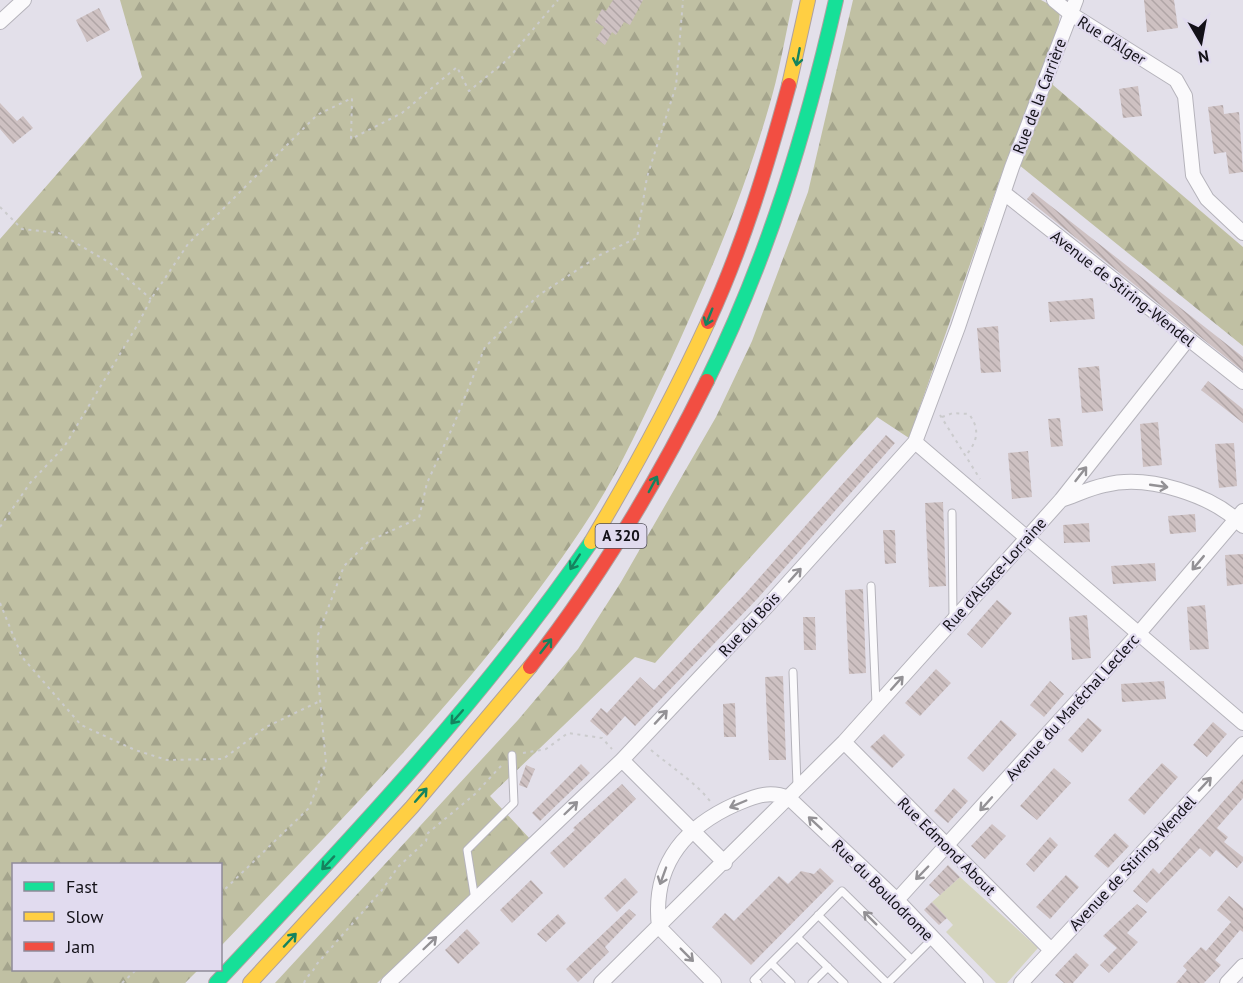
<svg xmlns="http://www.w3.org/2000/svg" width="1243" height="983" font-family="'PT Sans',sans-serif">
<defs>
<pattern id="forest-firs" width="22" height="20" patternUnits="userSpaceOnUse" patternTransform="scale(1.5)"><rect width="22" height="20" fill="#c0c0a3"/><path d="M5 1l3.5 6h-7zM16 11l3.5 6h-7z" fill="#a4a48c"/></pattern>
<pattern id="building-back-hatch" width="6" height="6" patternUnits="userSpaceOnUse" patternTransform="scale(1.5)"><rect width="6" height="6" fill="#cec1c2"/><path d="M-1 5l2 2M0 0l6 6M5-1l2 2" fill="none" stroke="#b0a5a6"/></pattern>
</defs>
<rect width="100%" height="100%" fill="#e3e0ea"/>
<!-- forest -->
<path fill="url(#forest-firs)" d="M120 0H793C785 37 779 75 768 110 742 199 706 284 667 368 644 416 621 468 592 513 491 670 349 811 221 946L220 864H14V970H198L185 983H0V239L142 77Z
M853 0H1041L1060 10 1053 85 1243 247V346L1008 156 909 438 877 417 655 663 635 657 490 796 531 840 377 983H275L518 720 578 649 621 582 716 417 752 341 808 192Z"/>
<!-- green -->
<path fill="#d5d5be" d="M960 877 1038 948 1007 983H996L946 932 953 925 932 902Z"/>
<!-- building -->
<path fill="url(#building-back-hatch)" d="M613 0H643L630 25 624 22 616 35 612 32 605 45 596 39 604 27 595 22 602 9 606 11Z
M1144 0H1174L1178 28 1147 32Z
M99 8 110 30 87 42 76 20Z
M1138 86 1142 116 1123 118 1119 89Z
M0 103 17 121 23 116 33 128 13 144 0 129Z
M1223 105 1224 114 1239 112 1243 172 1229 174 1226 152 1214 154 1208 107Z
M1033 192 1243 357V371L1027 199Z
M1093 298 1095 319 1050 322 1048 302Z
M998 326 1001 372 981 373 977 328Z
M1099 366 1103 411 1082 413 1078 368Z
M1208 381 1243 409V423L1201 390Z
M1060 418 1063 446 1051 447 1048 419Z
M1158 422 1162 465 1143 467 1140 424Z
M886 435 895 443 758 598 635 726 625 716 607 736 590 721 601 708 607 713 640 677 654 690 745 594Z
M1234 443 1237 486 1219 488 1215 444Z
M1028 451 1032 497 1012 499 1008 453Z
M943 502 946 586 929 587 925 503Z
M1195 514 1196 532 1170 534 1168 516Z
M1089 523 1090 542 1064 543 1063 525Z
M883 530H895L896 563 885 564Z
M1243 554V584L1227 586 1225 555Z
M1155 563 1156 581 1113 584 1111 566Z
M863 589 866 673 849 674 845 590Z
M997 600 1012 613 982 648 967 634Z
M1205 605 1209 649 1190 650 1187 607Z
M1087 615 1091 658 1072 660 1069 617Z
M803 617H815L816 650H804Z
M936 669 951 683 920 716 905 703Z
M783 676 786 760H769L765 677Z
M1050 681 1064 694 1044 717 1030 705Z
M1164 681 1166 699 1122 702 1121 684Z
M735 703 736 737H724L723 704Z
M1088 718 1102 730 1082 753 1068 740Z
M1001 720 1017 734 983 772 967 758Z
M1213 722 1227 734 1207 757 1193 745Z
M884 734 905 755 892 768 870 747Z
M1162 763 1178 777 1144 815 1128 800Z
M581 764 590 773 540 821 532 813Z
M526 765 535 769 527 788 519 785Z
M1054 768 1071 783 1037 820 1020 806Z
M1243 779V798L1217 828 1228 837 1224 842 1243 857V861L1237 868 1216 850 1210 857 1200 848 1147 903 1133 891 1153 868 1159 874Z
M622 784 636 799 564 868 550 853 575 830 573 828Z
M954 788 968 801 948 823 934 811Z
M992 824 1006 836 985 859 971 846Z
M1115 833 1129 846 1108 868 1094 856Z
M1050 837 1058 845 1034 872 1026 864Z
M948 865 960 877 940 895 929 885Z
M820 868 834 881 751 965 712 927 725 913 734 921 779 876 788 884 801 871 814 874Z
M1066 875 1079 887 1050 919 1036 907Z
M625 878 638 892 617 912 604 898Z
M531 880 543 893 512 923 500 910Z
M1229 896 1243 908V932L1240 930 1215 960 1221 965 1204 983H1176L1187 970 1183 966 1201 947 1206 951 1231 922 1217 910Z
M932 902 947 918 939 925 924 910Z
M1137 904 1147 912 1127 933 1138 942 1109 973 1100 965 1117 948 1103 936Z
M629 909 636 915 605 947 609 952 578 982 566 969Z
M558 914 566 923 546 942 537 934Z
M467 929 480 943 458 964 445 950Z
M1076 953 1089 965 1073 983H1064L1055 975Z"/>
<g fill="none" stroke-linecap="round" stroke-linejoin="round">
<defs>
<path id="lane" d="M952 513 953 618
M871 586 876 704
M793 672 797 786
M475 900 467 850 514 803 512 755
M818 915 887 983
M758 983 754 980 771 963
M791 983 771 963 797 937
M812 983 828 967
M844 983 797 937 842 891 911 959
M888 983 933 938"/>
<path id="street" d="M1054 0 1071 14 1176 80 1185 96 1193 175 1207 199 1243 233
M0 22 24 0
M1004 193 1243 382
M915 442 1243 723
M1061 500C1076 495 1090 488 1105 485 1148 474 1213 495 1243 526
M844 742 1051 950
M622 760 725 863
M897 900 1139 633 1243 511
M659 927C652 867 682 828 736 804 756 796 769 790 789 798L897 900 976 983
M659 927 714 983
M388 983 622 760 770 603 915 442 958 327 1012 167 1076 0
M601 983 844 742 1061 500 1188 339
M1021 983 1243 744
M1227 983 1243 966"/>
<path id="fast" d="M707 381C767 260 806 132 836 0
M216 983C348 842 481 702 591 542"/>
<path id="slow" d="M789 85 808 0
M591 542C634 470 673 398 708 322
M250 983 412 807 530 667"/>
<path id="jam" d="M708 322C743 246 767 166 789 85
M530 667C599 579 657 482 707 381"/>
</defs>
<!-- lane casing -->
<use href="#lane" stroke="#b5b3bb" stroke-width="9"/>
<!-- street casing -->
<use href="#street" stroke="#b5b3bb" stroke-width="16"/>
<!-- fast casing -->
<use href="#fast" stroke="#aea1a1" stroke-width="16"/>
<!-- slow casing -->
<use href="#slow" stroke="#aea1a1" stroke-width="16"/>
<!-- jam casing -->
<use href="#jam" stroke="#aea1a1" stroke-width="16"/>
<!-- path -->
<path stroke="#cbcbcd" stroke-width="2" stroke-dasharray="3 4.5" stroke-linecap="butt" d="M0 207 22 229 59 233 110 263 151 299
M940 415 980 479
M942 417 953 413 969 414C980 429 978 441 966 455
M0 527 30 483 64 447 138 324 151 299 188 244 317 115 352 98 351 139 402 113 457 67 469 91 507 60 558 0
M0 603 22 657 81 725 135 750 167 760 223 759 266 727 320 701
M651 750C671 767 694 781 710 801
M523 753 546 749 568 733 602 738 612 749
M220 894 309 808 326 763 317 667 318 635 344 566 369 541 419 518 427 483 454 424 485 347 539 295 600 255 637 238 647 177 676 86 683 0
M122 983 136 970
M304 983C307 975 313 973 316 965L382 890 398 867 426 841 428 833 475 794 501 766"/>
<!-- lane -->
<use href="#lane" stroke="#fbfafc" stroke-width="7"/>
<!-- street -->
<use href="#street" stroke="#fbfafc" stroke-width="14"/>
<!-- fast -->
<use href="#fast" stroke="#16e098" stroke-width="14"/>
<!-- slow -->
<use href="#slow" stroke="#ffcf43" stroke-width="14"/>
<!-- jam -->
<use href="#jam" stroke="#f24e42" stroke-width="14"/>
</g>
<!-- one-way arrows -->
<defs><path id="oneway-shaft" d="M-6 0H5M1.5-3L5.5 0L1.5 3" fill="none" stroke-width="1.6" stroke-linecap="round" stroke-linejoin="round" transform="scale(1.5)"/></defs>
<g stroke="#15835e">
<use href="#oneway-shaft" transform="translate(798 57) rotate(101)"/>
<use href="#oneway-shaft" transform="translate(709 317) rotate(112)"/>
<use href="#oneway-shaft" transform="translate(653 484) rotate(-62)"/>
<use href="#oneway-shaft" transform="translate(575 562) rotate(123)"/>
<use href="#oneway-shaft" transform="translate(546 646) rotate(-52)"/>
<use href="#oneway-shaft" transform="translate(457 717) rotate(131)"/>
<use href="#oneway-shaft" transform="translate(421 795) rotate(-49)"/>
<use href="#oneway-shaft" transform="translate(328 863) rotate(133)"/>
<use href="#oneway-shaft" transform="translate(290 940) rotate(-47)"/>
</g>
<g stroke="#939195">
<use href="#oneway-shaft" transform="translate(1081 474) rotate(-52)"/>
<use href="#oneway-shaft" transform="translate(1159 486) rotate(8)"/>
<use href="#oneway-shaft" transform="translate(1198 563) rotate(130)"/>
<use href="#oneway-shaft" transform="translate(795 575) rotate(-48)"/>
<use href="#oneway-shaft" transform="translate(897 683) rotate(-48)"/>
<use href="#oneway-shaft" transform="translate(661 717) rotate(-47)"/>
<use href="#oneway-shaft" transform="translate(1205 784) rotate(-47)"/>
<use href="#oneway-shaft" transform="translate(738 804) rotate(157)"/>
<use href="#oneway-shaft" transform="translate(986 804) rotate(132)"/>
<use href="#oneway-shaft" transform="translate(571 808) rotate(-44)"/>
<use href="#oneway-shaft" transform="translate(815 823) rotate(-137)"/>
<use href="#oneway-shaft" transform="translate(922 873) rotate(134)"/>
<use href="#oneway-shaft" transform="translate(663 876) rotate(110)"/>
<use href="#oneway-shaft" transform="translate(870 918) rotate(-135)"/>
<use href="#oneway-shaft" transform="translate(430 943) rotate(-44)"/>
<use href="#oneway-shaft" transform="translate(687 955) rotate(45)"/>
</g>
<g text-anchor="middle" stroke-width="4.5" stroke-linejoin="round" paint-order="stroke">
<!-- shield labels -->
<rect fill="#e1dbef" stroke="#514e58" stroke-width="1.5" x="595.5" y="524" width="51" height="24" rx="4.5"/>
<g font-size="15" font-weight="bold" fill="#131118">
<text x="621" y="541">A 320</text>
</g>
<!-- street labels -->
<g font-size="16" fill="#131118" stroke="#e1dbef">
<text transform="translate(1112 40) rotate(32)" y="6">Rue d'Alger</text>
<text transform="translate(1039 96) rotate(-69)" y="6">Rue de la Carrière</text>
<text transform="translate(1123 288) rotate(38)" y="6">Avenue de Stiring-Wendel</text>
<text transform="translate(994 574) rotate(-48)" y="6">Rue d'Alsace-Lorraine</text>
<text transform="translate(749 624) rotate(-47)" y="6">Rue du Bois</text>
<text transform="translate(1072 707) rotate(-48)" y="6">Avenue du Maréchal Leclerc</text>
<text transform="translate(947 846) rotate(45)" y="6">Rue Edmond About</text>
<text transform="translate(1132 863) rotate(-47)" y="6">Avenue de Stiring-Wendel</text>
<text transform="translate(883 890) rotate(45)" y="6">Rue du Boulodrome</text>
</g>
</g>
<!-- legend -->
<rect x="12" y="863" width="210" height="108" fill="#e1dbef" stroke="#8f8a99" stroke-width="1.5"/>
<rect x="24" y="882" width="30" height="9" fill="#16e098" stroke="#8f8a99" stroke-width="1.5"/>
<text x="66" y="893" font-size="18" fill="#131118">Fast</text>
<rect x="24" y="912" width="30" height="9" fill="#ffcf43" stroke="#8f8a99" stroke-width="1.5"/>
<text x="66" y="923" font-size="18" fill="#131118">Slow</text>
<rect x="24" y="942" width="30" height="9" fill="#f24e42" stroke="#8f8a99" stroke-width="1.5"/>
<text x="66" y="953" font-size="18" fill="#131118">Jam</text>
<!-- north arrow -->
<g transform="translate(1201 42) rotate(170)" stroke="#e1dbef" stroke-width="4.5" paint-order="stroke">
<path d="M0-4.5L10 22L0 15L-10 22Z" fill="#131118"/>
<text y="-9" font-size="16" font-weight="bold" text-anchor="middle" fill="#131118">N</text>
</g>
</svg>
